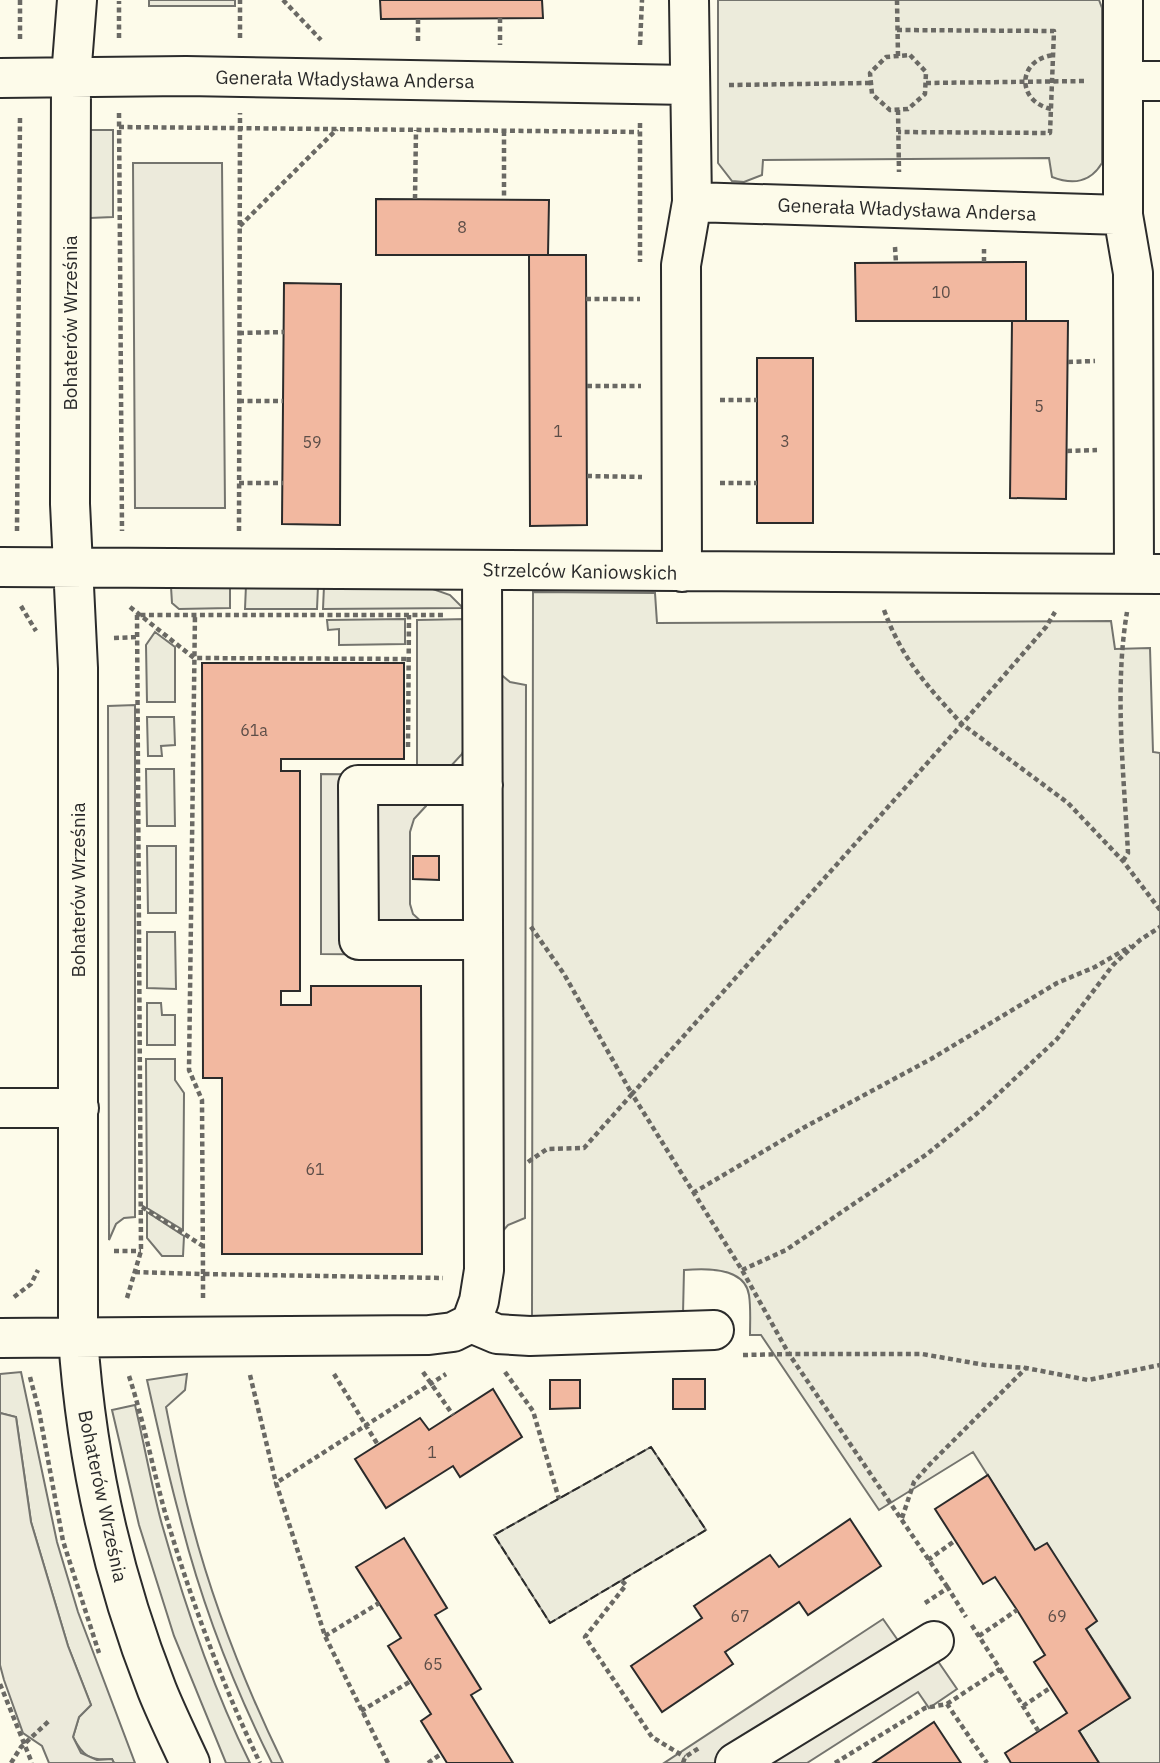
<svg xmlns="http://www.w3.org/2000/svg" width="1160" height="1763" font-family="'IBM Plex Sans',sans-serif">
<rect width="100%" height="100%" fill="#fdfbea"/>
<!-- green -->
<path fill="#ecebdb" stroke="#74746e" stroke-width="2" d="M718 0H1099L1102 8V163C1090 183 1073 185 1052 177L1049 158 763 160 762 175 744 182 732 181 718 163Z
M90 130H113V217L90 218Z
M230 585V608L179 609 172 603 171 587Z
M246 585 318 586 317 609H245Z
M324 586 430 588 450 595 463 608 323 609Z
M533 592 655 593 657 623 1111 621 1115 649 1150 648 1153 752 1160 753V1763H1099L1079 1731 1130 1697 1086 1629 1096 1621 1047 1544 1035 1550 973 1452 879 1510 761 1335H750C750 1322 751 1308 749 1295 745 1267 706 1268 684 1270L683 1314 532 1320Z
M405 619V644L339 645V629L328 630 327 620Z
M467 619 466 743 462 754 449 768 417 769V620Z
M155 632 175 647V702H147L146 645Z
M147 717H174L175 745 161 746 162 756H148Z
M146 769H174L175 826H147Z
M147 846H176V913H148Z
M147 932H175L176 989 147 988Z
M147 1003H161L162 1015H175V1045H147Z
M146 1059H175V1080L184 1093 183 1230 147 1208Z
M147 1212 184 1236 183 1256H162L147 1238Z
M21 1372 57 1542 78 1612 135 1763H114L112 1759C89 1761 83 1756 73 1737L79 1717 91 1705 68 1646 31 1522 16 1417 0 1413V1374Z
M187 1374 185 1390 166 1407C173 1442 180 1478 189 1512 211 1599 244 1683 283 1763H272C233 1685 200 1599 179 1514 167 1470 157 1424 147 1380Z
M135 1405C144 1443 151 1483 161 1521 184 1603 212 1687 250 1763H226L174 1636 139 1525 112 1410Z
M651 1447 706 1530 550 1623 494 1535Z"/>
<!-- parking -->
<path fill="#eceadb" stroke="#74746e" stroke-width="2" d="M149 0H235V6H149Z
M133 163H222L225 508H135Z
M498 672 510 682 526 685 525 1218 508 1225 502 1232Z
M135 705V1217L124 1218 116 1224 109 1240 108 706Z
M321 774 426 775V806L414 819 410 832V904L413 914 424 924 433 955 321 954Z
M0 1413 16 1417 31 1522 68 1646 91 1705 79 1717 73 1737 81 1753 97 1760 112 1759 114 1763H49L42 1746 23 1733 4 1680 0 1665Z
M883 1619 904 1649 922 1638 957 1689 929 1708 918 1692 807 1763H664Z"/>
<!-- building -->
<path fill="#f2b8a0" stroke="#2b2b2b" stroke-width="2" d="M380 0H542L543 18 381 19Z
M376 199 549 200 548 255H376Z
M529 255H586L587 525 530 526Z
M1026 262V321H856L855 263Z
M284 283 341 284 340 525 282 524Z
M1012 321H1068L1066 499 1010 498Z
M757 358H813V523H757Z
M202 663H404V759H281V771H300V991H281V1005H311V986H421L422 1254H222V1078H203Z
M413 856H439V880L413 879Z
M673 1379H705V1409H673Z
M550 1380H580V1408L550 1409Z
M493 1389 522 1437 460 1477 453 1466 386 1508 355 1459 420 1418 429 1430Z
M988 1475 1035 1550 1047 1543 1097 1621 1086 1629 1130 1698 1079 1731 1099 1763H1011L1005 1753 1067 1713 1034 1662 1045 1655 1017 1610 995 1577 983 1584 935 1509Z
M850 1519 881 1566 808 1615 799 1602 725 1652 733 1664 662 1712 631 1666 702 1618 694 1606 770 1555 779 1567Z
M404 1538 447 1608 435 1615 481 1689 471 1695 513 1763H447L421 1721 431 1714 388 1646 401 1638 356 1567Z
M934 1722 961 1763H873Z"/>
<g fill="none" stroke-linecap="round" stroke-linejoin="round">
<defs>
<path id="minor" d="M77 0 71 77 70 504 78 668V1337C86 1457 113 1578 157 1690 167 1715 179 1739 190 1763
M1123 0V215L1133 273 1134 572
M0 78 186 76 689 85
M1123 81H1160
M692 202 1123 215
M0 567 1160 574
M682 572 681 265 692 202 689 0
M483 785H358L359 940H483
M0 1108H79
M471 1323 497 1334 530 1336 714 1330
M0 1338 429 1335 453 1332 471 1323 479 1301 484 1270 482 570
M735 1763 934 1641"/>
</defs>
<!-- minor casing -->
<use href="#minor" stroke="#2b2b2b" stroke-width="42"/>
<!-- path -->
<path stroke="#6a6964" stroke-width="4.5" stroke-dasharray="5 3.5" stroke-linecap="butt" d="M20 0V41
M283 0 321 40
M897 0 898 56
M500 18V45
M418 19V42
M897 30 1054 31 1050 133 898 132
M119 38V1
M240 38V0
M640 45 642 0
M910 55 926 72 925 94 908 109 890 110 872 94 870 73 886 57Z
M926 83 1086 81
M729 85 870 83
M1051 109C1016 101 1017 60 1053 55
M898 110 899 172
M119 113 122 531
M640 123V262
M119 127 639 132
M504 131V199
M415 199 416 130
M240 226 337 129
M895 247 896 263
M984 262V249
M586 299H640
M239 333 284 332
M1068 362 1095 361
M587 386H641
M720 400H757
M239 401H283
M1067 451 1097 450
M587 476 642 477
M239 483H283
M720 483H757
M17 531 20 116
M239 531 240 113
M21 606 36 631
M130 607 194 658 409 659
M884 610C902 659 927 686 962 724L1046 627 1055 612
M114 638 139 637
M408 747 409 615
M1123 861 1128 853C1124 776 1114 688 1127 612
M1160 910 1123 861 1068 803 962 724 632 1094 742 1270 789 1354H922L985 1365 1026 1368 1088 1380 1160 1365
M528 1162 547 1149 584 1148 632 1094 564 974 529 924
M693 1193 803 1128 931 1059 1057 983 1095 967 1131 946
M142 1207 203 1246
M114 1251H141
M742 1270 786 1250 927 1154 980 1111 1057 1039 1113 965 1140 940 1160 927
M135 1272 203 1274 202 1100 189 1070 195 614
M14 1297 31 1284 38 1270
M127 1298 141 1251 137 615H444
M203 1298V1274L443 1278
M743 1355 789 1354 948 1588
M423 1372 453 1415
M505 1372 533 1411 559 1499
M334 1374 378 1445
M250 1375 276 1483
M129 1376C144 1422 153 1470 166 1516 191 1600 222 1684 260 1763
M30 1377 39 1411 63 1541 99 1653
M902 1518 914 1482 928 1466 1026 1368
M928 1560 956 1540
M622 1581 626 1585 585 1637 652 1737 685 1757
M925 1603 948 1588 966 1617
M325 1636 379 1603
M979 1636 1017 1610
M1000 1669 1039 1732
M0 1684 32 1763
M947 1704 1000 1669 971 1624
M1023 1706 1050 1688
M361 1711 411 1681
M11 1763 21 1747 50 1720
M388 1763 325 1636 276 1483 446 1374
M428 1763 441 1754
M683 1763 685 1757 699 1748
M835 1763 925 1708 947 1704 987 1763"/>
<!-- minor -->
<use href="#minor" stroke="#fdfbea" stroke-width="38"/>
<!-- fence -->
<path stroke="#2b2b2b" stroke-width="2" stroke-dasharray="9 3.5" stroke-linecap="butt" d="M651 1447 706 1530 550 1623 494 1535Z"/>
</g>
<g text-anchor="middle" stroke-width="5" stroke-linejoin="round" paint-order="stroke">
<!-- number labels -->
<g font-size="16" fill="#5d4e48">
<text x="462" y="233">8</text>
<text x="941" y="298">10</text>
<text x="1039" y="412">5</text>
<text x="558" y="437">1</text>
<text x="785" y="447">3</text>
<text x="312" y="448">59</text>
<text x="254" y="736">61a</text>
<text x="315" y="1175">61</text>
<text x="432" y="1458">1</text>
<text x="740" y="1622">67</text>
<text x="1057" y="1622">69</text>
<text x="433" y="1670">65</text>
</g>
<!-- street labels -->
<g font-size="19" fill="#2b2b2b" stroke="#fdfbea">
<text transform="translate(345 79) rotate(1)" y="7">Generała Władysława Andersa</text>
<text transform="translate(907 209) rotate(2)" y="7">Generała Władysława Andersa</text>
<text transform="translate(70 323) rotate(-90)" y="7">Bohaterów Września</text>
<text transform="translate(580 571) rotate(1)" y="7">Strzelców Kaniowskich</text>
<text transform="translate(78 890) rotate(-90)" y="7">Bohaterów Września</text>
<text transform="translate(103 1496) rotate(78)" y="7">Bohaterów Września</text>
</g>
</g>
</svg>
